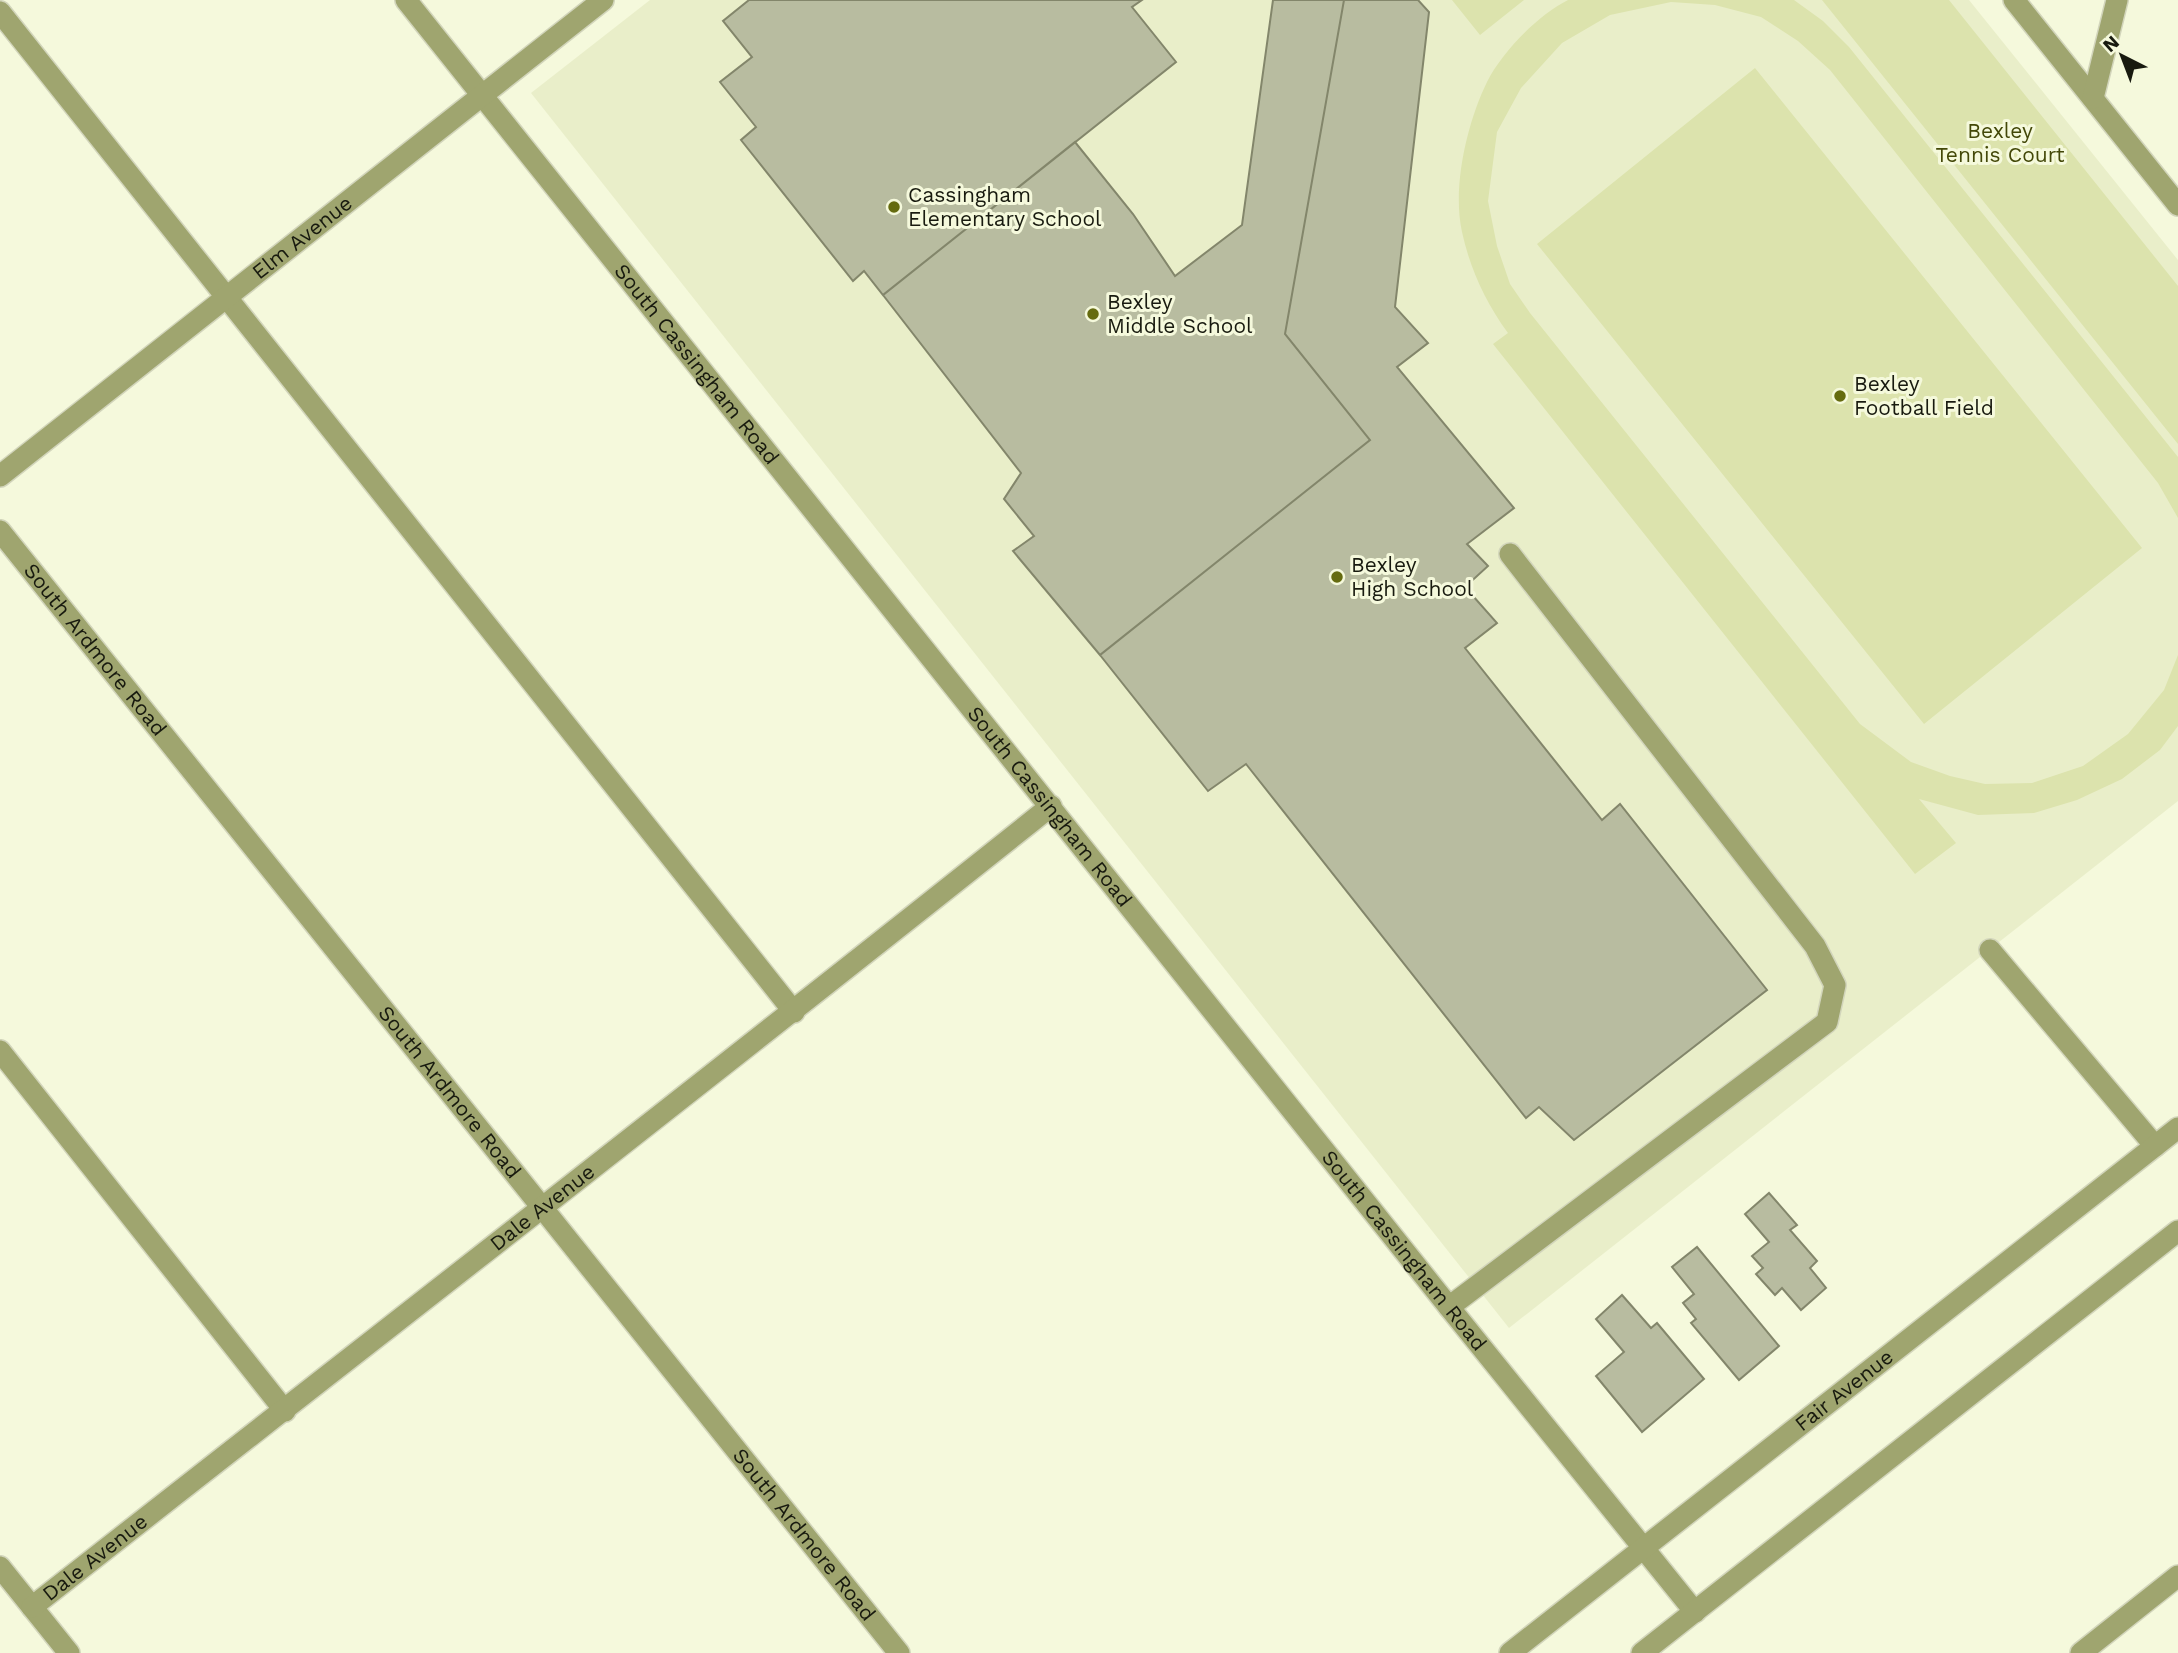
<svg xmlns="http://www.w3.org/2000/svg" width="2178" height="1653" font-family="'Work Sans',sans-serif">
<rect width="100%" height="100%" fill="#f5f9dc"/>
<!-- built -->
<path fill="#e9eec9" d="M650 0H1969L2178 260V801L1509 1328 531 93Z"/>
<!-- green -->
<path fill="#dce3ad" d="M1452 0H1524L1480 35Z
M1568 0H1794L1823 21 1849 47 2178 457V518L2158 483 1830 70 1798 41 1761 17 1715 5 1671 2 1610 15 1562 43 1521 88 1497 132 1488 201 1497 246 1510 284 1530 313 1860 724 1911 762 1950 776 1985 784 2032 783 2083 766 2128 734 2164 690 2178 655V726L2160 750 2122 779 2077 800 2034 813 1978 815 1919 799 1956 843 1915 874 1493 344 1508 333C1486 303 1470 269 1462 232 1452 187 1467 123 1487 82 1502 52 1538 15 1568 0Z
M1822 0H1949L2178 286V444Z
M1755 68 2142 548 1924 724 1537 244Z"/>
<!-- building -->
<path fill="#b8bca0" stroke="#83866b" stroke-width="2" d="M749 0H1142L1132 7 1176 62 883 295 864 271 853 281 741 140 756 127 720 82 752 57 723 21Z
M1273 0H1344L1285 334 1370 440 1100 655 1013 551 1034 536 1004 499 1021 473 883 295 1075 142 1133 214 1175 276 1242 225Z
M1344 0H1418L1429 12 1395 307 1428 343 1397 367 1514 508 1467 544 1488 566 1465 587 1497 623 1465 648 1602 820 1620 804 1767 990 1574 1140 1539 1107 1526 1118 1246 764 1208 791 1100 655 1370 440 1285 334Z
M1769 1193 1797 1225 1790 1230 1817 1261 1810 1268 1826 1288 1801 1310 1782 1288 1775 1295 1756 1274 1763 1268 1752 1256 1769 1242 1745 1214Z
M1697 1247 1779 1346 1739 1380 1691 1323 1696 1319 1683 1303 1694 1294 1672 1267Z
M1622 1295 1651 1328 1657 1323 1704 1379 1642 1432 1596 1376 1624 1352 1596 1319Z"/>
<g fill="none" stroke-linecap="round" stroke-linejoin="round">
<defs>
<g id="minor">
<path id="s1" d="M406 0 1449 1307 1695 1612"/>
<path d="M2014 0 2178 205"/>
<path d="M0 12 794 1012"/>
<path d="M2093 98 2117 0"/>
<path id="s2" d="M0 476 603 0"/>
<path id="s3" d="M0 531 899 1653"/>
<path d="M1990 950 2155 1146"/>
<path d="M0 1051 285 1411"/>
<path d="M1449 1307 1827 1022 1835 985 1815 946 1510 554"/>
<path d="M0 1567 69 1653"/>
<path id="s4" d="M32 1607C372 1340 713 1076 1051 806"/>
<path id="s5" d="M1510 1653 2178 1128"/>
<path d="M1642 1653 2178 1231"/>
<path d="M2081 1653 2178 1576"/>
</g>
</defs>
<!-- minor casing -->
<use href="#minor" stroke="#d2d5bb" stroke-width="24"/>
<!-- minor -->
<use href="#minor" stroke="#9fa56f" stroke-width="21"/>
</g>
<!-- markers -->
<g fill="#656b0f" stroke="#f5f9dc" stroke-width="2.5">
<circle cx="894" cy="207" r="7"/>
<circle cx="1093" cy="314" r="7"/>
<circle cx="1840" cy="396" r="7"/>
<circle cx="1337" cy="577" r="7"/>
</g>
<g text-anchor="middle" stroke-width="6" stroke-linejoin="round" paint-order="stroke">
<!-- park labels -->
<g font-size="21" fill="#434808" stroke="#f5f9dc">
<text x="2000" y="138">Bexley<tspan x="2000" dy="24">Tennis Court</tspan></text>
</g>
<!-- poi labels -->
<g font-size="21" fill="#181a0f" stroke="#f5f9dc" text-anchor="start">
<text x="908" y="202">Cassingham<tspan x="908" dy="24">Elementary School</tspan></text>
<text x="1107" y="309">Bexley<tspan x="1107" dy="24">Middle School</tspan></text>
<text x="1854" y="391">Bexley<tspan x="1854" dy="24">Football Field</tspan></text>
<text x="1351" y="572">Bexley<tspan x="1351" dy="24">High School</tspan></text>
</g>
<!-- street labels -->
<g font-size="21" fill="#181a0f" stroke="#f5f9dc">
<text dy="7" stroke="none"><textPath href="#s2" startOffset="385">Elm Avenue</textPath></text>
<text dy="7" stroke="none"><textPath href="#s1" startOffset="466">South Cassingham Road</textPath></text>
<text dy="7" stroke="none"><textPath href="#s3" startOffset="152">South Ardmore Road</textPath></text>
<text dy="7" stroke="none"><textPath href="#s1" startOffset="1032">South Cassingham Road</textPath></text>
<text dy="7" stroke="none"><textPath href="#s3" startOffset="719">South Ardmore Road</textPath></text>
<text dy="7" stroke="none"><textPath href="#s4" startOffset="648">Dale Avenue</textPath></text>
<text dy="7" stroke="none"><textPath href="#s1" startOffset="1600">South Cassingham Road</textPath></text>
<text dy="7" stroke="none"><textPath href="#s5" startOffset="425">Fair Avenue</textPath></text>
<text dy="7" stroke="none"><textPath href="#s3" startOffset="1286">South Ardmore Road</textPath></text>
<text dy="7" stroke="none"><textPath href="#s4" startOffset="80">Dale Avenue</textPath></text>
</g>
</g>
<!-- north arrow -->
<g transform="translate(2122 56) rotate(318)" stroke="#f5f9dc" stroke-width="5" paint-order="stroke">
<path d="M0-5L12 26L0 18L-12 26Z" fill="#181a0f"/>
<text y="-10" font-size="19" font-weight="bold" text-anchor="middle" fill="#181a0f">N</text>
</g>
</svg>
